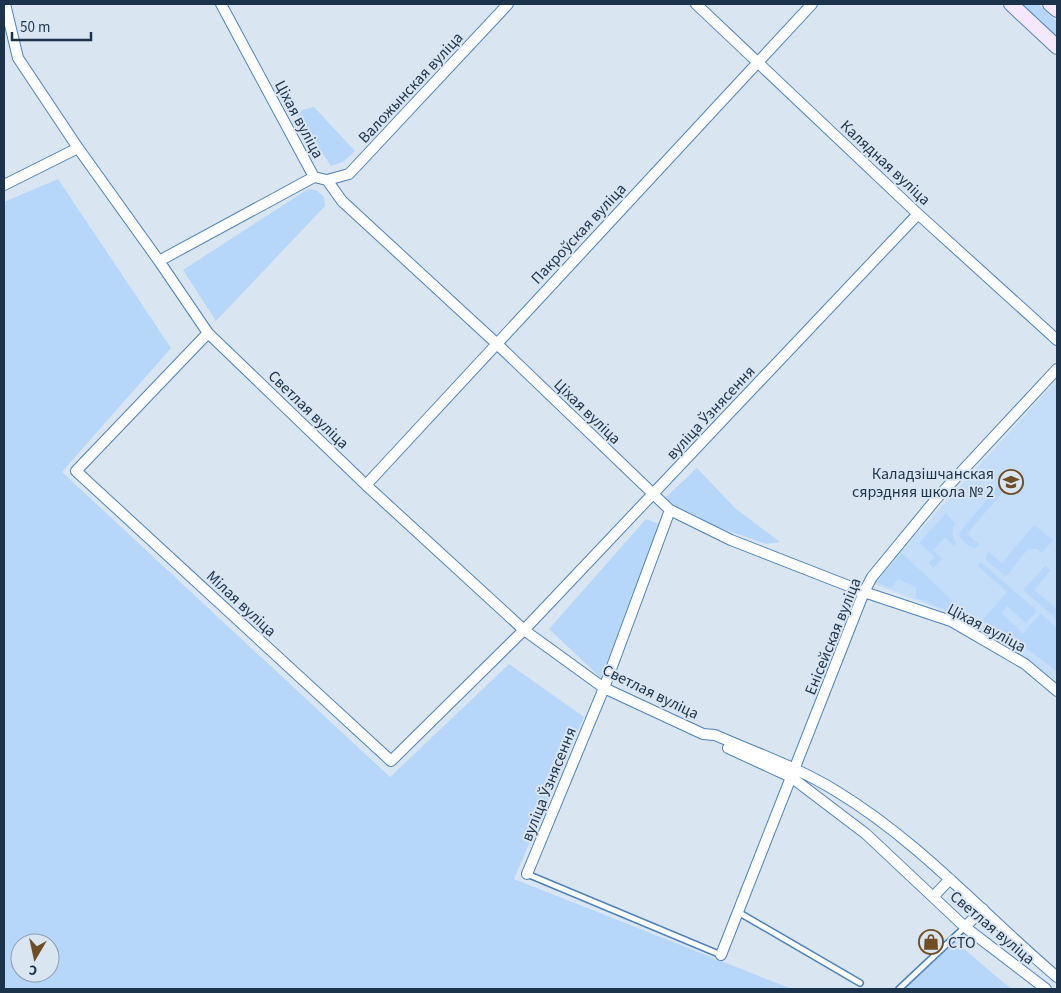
<svg xmlns="http://www.w3.org/2000/svg" width="1061" height="993" font-family="'Source Sans 3',sans-serif">
<rect width="100%" height="100%" fill="#dae5f2"/>
<!-- built -->
<path fill="#c4ddf8" d="M1057 380V684L1019 653 950 613 872 583Z"/>
<!-- green -->
<path fill="#b6d7fa" fill-rule="evenodd" d="M1021 4H1038L1057 22V37Z
M314 107 355 151 343 162 331 166 323 154H311L297 117 302 110Z
M58 179 171 348 62 472 390 777 509 664 584 717 514 879 792 989H4V202ZM20 943H50V973H20Z
M308 189 316 190 324 197 325 206 216 321 183 270Z
M697 468 735 508 780 542 766 544 726 530 698 520 678 509 665 498Z
M1002 485 1006 488 967 534 980 545 975 548C968 547 960 540 959 533L998 486Z
M946 513 955 523C952 531 951 536 956 543L955 546 945 538 933 550 943 559 933 568 929 563 935 557 919 543Z
M646 519 659 524 601 678 549 629Z
M1034 525 1053 540 1042 553 1037 549H1028L1006 576 987 561 986 557 988 552 1002 563Z
M902 553 975 622 916 598V587L898 579 891 588 876 582Z
M981 562 1037 611 1026 623 1007 606 1001 613 1023 633 1041 614 1057 628V671L1031 652 982 621 1007 592 978 566Z
M1045 566 1051 570 1034 590 1057 609V619L1023 590Z
M956 942 1004 983 1012 989H904Z"/>
<g fill="none" stroke-linecap="round" stroke-linejoin="round">
<defs>
<path id="lane" d="M527 874 721 955
M738 912 860 983
M899 989 965 927"/>
<path id="street" d="M5 4 18 58 78 148 159 261 208 333 366 485 524 630 604 688 703 734 715 735C756 753 799 768 836 791 919 841 984 915 1057 977
M221 4 314 177 327 180 342 201 496 343 670 510 731 540 864 592 951 621 1025 664 1057 691
M696 4 918 214 1057 340
M327 180 349 174 508 4
M4 185 78 148
M159 261 314 177
M208 333 76 471 391 761 524 630 918 214
M366 485 812 4
M728 748 791 777 866 834 965 927 1046 989
M527 874 604 688 670 510
M934 896 950 879
M965 927 983 909
M721 955 864 592 872 577 937 498 1057 369"/>
<path id="secondary" d="M1011 4 1057 47
M1050 4 1057 10"/>
</defs>
<!-- lane casing -->
<use href="#lane" stroke="#4c83bc" stroke-width="8"/>
<!-- street casing -->
<use href="#street" stroke="#4c83bc" stroke-width="12"/>
<!-- secondary casing -->
<use href="#secondary" stroke="#4c83bc" stroke-width="16"/>
<!-- lane -->
<use href="#lane" stroke="#fff" stroke-width="5"/>
<!-- street -->
<use href="#street" stroke="#fff" stroke-width="10"/>
<!-- secondary -->
<use href="#secondary" stroke="#f5e7fe" stroke-width="14"/>
</g>
<!-- icons -->
<defs>
<symbol id="school-ring" viewBox="-11 -11 22 22"><circle r="9.5" fill="#dae5f2" stroke="#6f4e25" stroke-width="1.5"/><path d="M0-5L7-2L0 1L-7-2ZM-4 1L0 2.5L4 1V4Q0 6-4 4Z" fill="#6f4e25"/></symbol>
<symbol id="shop-ring" viewBox="-11 -11 22 22"><circle r="9.5" fill="#dae5f2" stroke="#6f4e25" stroke-width="1.5"/><path d="M-5-2.5h2.3a2.7 3.5 0 0 1 5.4 0H5L5.5 6h-11ZM-1.5-2.5h3a1.5 2.3 0 0 0-3 0Z" fill="#6f4e25"/></symbol>
</defs>
<g fill-rule="evenodd">
<use href="#school-ring" x="997" y="468" width="28" height="28"/>
<use href="#shop-ring" x="917" y="928" width="28" height="28"/>
</g>
<g text-anchor="middle" stroke-width="4" stroke-linejoin="round" paint-order="stroke">
<!-- street labels -->
<g font-size="16" fill="#1c334c" stroke="#dae5f2">
<text transform="translate(410 87) rotate(-47)" y="6">Валожынская вуліца</text>
<text transform="translate(300 119) rotate(62)" y="6">Ціхая вуліца</text>
<text transform="translate(886 162) rotate(43)" y="6">Калядная вуліца</text>
<text transform="translate(578 233) rotate(-47)" y="6">Пакроўская вуліца</text>
<text transform="translate(309 409) rotate(44)" y="6">Светлая вуліца</text>
<text transform="translate(588 411) rotate(44)" y="6">Ціхая вуліца</text>
<text transform="translate(710 412) rotate(-47)" y="6">вуліца Ўзнясення</text>
<text transform="translate(242 603) rotate(43)" y="6">Мілая вуліца</text>
<text transform="translate(987 627) rotate(28)" y="6">Ціхая вуліца</text>
<text transform="translate(832 636) rotate(-68)" y="6">Енісейская вуліца</text>
<text transform="translate(651 691) rotate(26)" y="6">Светлая вуліца</text>
<text transform="translate(548 784) rotate(-68)" y="6">вуліца Ўзнясення</text>
<text transform="translate(993 927) rotate(40)" y="6">Светлая вуліца</text>
</g>
<!-- poi labels -->
<g font-size="16" fill="#1c334c" stroke="#dae5f2" text-anchor="end">
<text x="994" y="479">Каладзішчанская<tspan x="994" dy="18">сярэдняя школа № 2</tspan></text>
<text x="948" y="948" text-anchor="start">СТО</text>
</g>
</g>
<!-- border -->
<rect width="1061" height="993" fill="none" stroke="#1c334c" stroke-width="10"/>
<!-- north arrow -->
<g transform="translate(35 958) rotate(189)"><circle r="24" fill="#dae5f2" stroke="#8e9eb0"/>
<path d="M0-4L9 19L0 12L-9 19Z" fill="#6f4e25"/>
<text y="-8" font-size="14" font-weight="bold" text-anchor="middle" fill="#1c334c">С</text>
</g>
<!-- scale -->
<path d="M12 32v8h79v-8" fill="none" stroke="#1c334c" stroke-width="2.5"/>
<text x="20" y="32" font-size="15" fill="#1c334c" stroke="#dae5f2" stroke-width="4" paint-order="stroke">50 m</text>
</svg>
